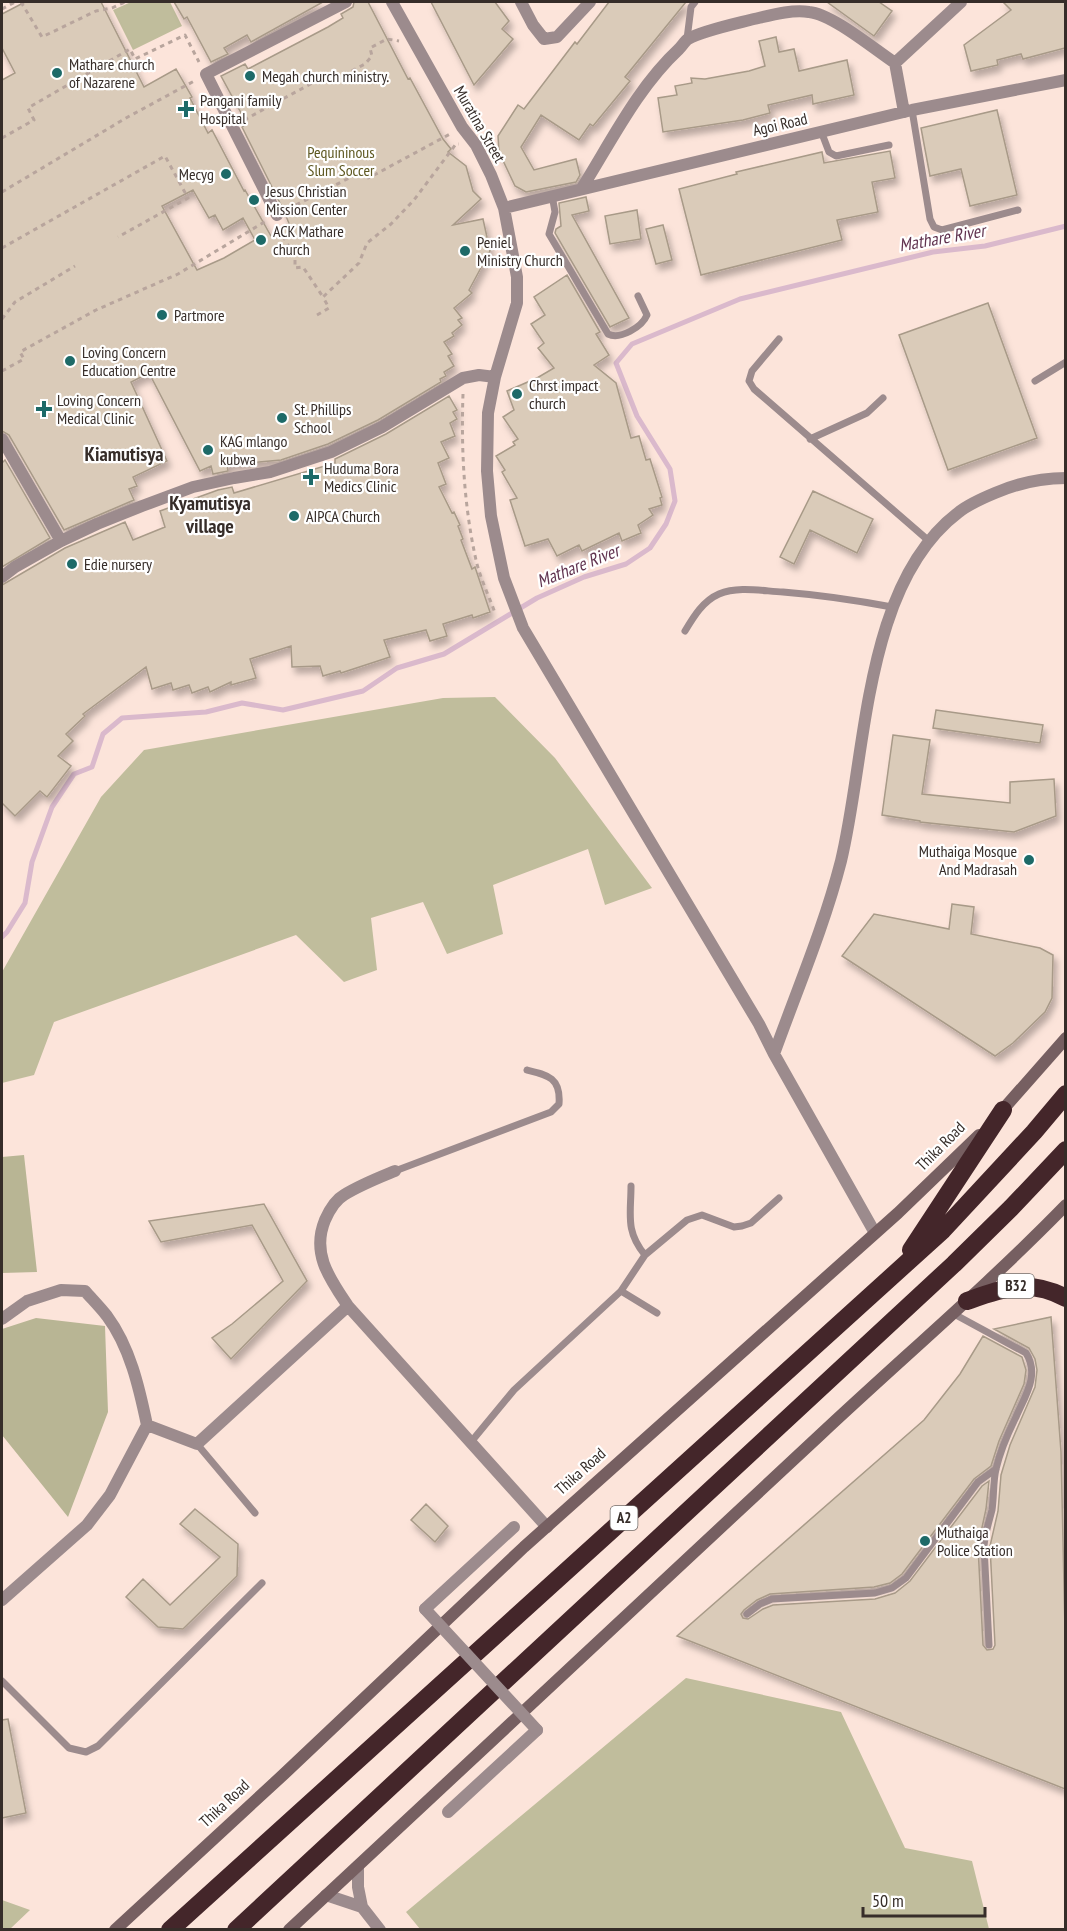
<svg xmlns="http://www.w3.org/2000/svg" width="1067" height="1931" font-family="'PT Sans Narrow',sans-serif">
<defs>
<filter id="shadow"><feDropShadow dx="3.5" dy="6" stdDeviation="3" flood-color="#0004"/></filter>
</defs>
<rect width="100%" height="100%" fill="#fce4da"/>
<!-- green -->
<path fill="#c0bd9c" d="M131 2H170L182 26 133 50 113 10Z
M495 697 555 758 652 888 605 905 588 849 493 885 503 934 447 954 423 902 371 918 377 970 344 982 296 935 54 1022 34 1075 2 1083V972L101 797 144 750 443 698Z
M686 1678 841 1712 905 1848 972 1861 989 1929H420L406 1912Z
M2 1900 30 1910 10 1929H2Z"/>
<!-- forest -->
<path fill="#b8b594" d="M24 1155 37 1272 2 1273V1157Z
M36 1318 105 1326 108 1412 68 1517 2 1435V1329Z"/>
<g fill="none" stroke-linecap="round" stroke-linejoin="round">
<!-- stream -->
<path stroke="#dab9cc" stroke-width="5" d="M2 937 7 932 25 903 32 862 52 807 74 774 92 767 103 734 122 718 206 712 242 703 283 710 363 691 397 668 444 654 537 598 584 577 626 564 650 548 666 524 675 501 670 469 637 416 616 363 632 344 740 299 933 252 985 246 1066 226"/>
</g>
<!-- building -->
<path fill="#dacbb9" stroke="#a89a88" stroke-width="1.5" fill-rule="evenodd" filter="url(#shadow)" d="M25 2H101L144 87 176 69 192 97 190 98 208 133 212 130 244 191 245 190 271 236 290 226 284 211 242 127 247 124 221 76 245 64 248 69 328 27 343 18 341 14 353 7 354 2H368L408 79 410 78 443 139 451 149 448 152 466 166 473 191 481 199 453 225 483 219 490 251 469 290 472 293 454 308 462 318 458 320 462 325 452 333 454 336 444 342 452 354 448 356 454 366 444 372 446 376 440 379 441 382 378 420 328 444 281 460 227 465 228 471 213 474 211 466 200 471 149 373 131 382 167 461 133 477 137 486 129 489 134 500 64 530 9 435 2 431V80L15 73 2 48V14ZM193 190 209 218 215 215 223 230 243 218 255 240 224 258 197 270 162 206Z
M174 2H323L251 42 247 35 224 48 228 54 211 62 187 17 184 19Z
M431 2H495L509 21 502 29 513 39 474 85Z
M609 2H686L625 77 630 81 593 126 590 124 579 140 541 115 521 147 534 170 576 159 580 175 576 182 526 192 515 186 499 152 498 136 518 105 524 109 575 42 577 44Z
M827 2H879L892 11 874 36Z
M1003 2H1065V48L1023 59 1021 54 997 60 998 65 971 71 964 45 1011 10Z
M776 37 779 52 794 49 799 71 847 60 854 95 813 104 812 95 768 105 770 113 743 120 663 132 658 98 677 95 675 86 692 83 691 78 705 79 749 71 765 66 759 41Z
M997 110 1017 195 970 206 961 169 930 176 921 128Z
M890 151 895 178 872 182 878 212 837 220 842 240 701 275 679 189 737 174 736 172 822 152 824 163Z
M586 197 589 211 572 215 629 318 610 327 555 233 556 229 561 226 559 203Z
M637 210 641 239 610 244 605 216Z
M663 225 672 260 656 264 646 229Z
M567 275 600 332 596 334 609 355 594 365 616 383 631 438 639 436 646 460 650 459 662 497 660 498 662 505 649 509 653 515 638 525 641 533 622 541 619 533 582 551 579 545 557 556 548 539 525 546 510 500 517 498 502 472 505 470 496 456 515 445 513 442 518 439 503 417 514 410 507 391 537 378 554 368 538 348 544 343 531 324 545 315 534 297Z
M988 303 1037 438 948 470 899 335Z
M449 396 457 410 453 412 457 419 450 423 455 436 441 442 449 458 438 463 446 484 439 487 452 513 454 512 460 525 458 526 463 539 461 540 472 569 475 567 490 612 473 618 472 615 443 624 447 636 430 641 426 630 384 640 390 657 341 673 340 671 323 676 320 666 292 667 291 646 250 659 256 678 231 685V682L210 692 208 687 192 693 189 685 173 690 171 683 152 689 146 667 83 714 85 716 66 734 73 741 58 756 71 766 47 797 40 791 15 816 2 803V585L65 548 125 522 133 540 165 527 160 511 218 490 232 487 234 493 335 463V459L386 434Z
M5 460 50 538 2 567V463Z
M813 491 873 519 857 553 810 530 794 564 780 557Z
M936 710 1043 725 1040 743 933 728Z
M893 735 930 740 922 794 1010 803V782L1054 779 1056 816 1014 832 920 822V821L882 815Z
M952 904 974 907 971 934 1040 948 1053 955 1052 998 1045 1012 1013 1043 995 1056 842 956 874 914 949 929Z
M264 1204 307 1281 231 1359 212 1338 232 1324 283 1281 252 1225 161 1242 149 1221Z
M1051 1317 1061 1452 1065 1630V1789L677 1636 924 1420 960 1374 983 1336 1022 1357 1026 1370 1024 1384 999 1441 991 1466 974 1479 902 1574 890 1583 874 1587 770 1594 757 1600 744 1610 741 1614 743 1618 748 1619 763 1609 773 1605 875 1599 895 1593 910 1581 982 1486 989 1481 986 1509 978 1546 983 1645 987 1650 993 1649 995 1645 990 1546 998 1511 1001 1475 1010 1445 1035 1387 1037 1370 1035 1359 1029 1348 994 1329Z
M426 1504 448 1526 435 1542 411 1520Z
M195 1509 238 1544 237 1576 183 1629 158 1627 126 1597 143 1579 170 1605 220 1557 180 1524Z
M8 1719 26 1813 2 1818V1720Z"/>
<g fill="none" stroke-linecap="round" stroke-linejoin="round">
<!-- path -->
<path stroke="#b8a59d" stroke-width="3" stroke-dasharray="4.5 4.5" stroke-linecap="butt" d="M21 2 42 37 96 11 112 8 125 2
M2 9 15 2
M244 120 327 75 331 82 365 64 372 56 370 48 387 39 399 41
M2 138 34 120 28 108 130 49 135 59 185 35 199 62
M2 192 126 118 196 80
M288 209 363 171 368 178 376 174 450 134
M279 228 295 259V268L303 267 323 297
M2 248 165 156 188 198 118 237
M317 315 329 308 323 297 359 263 367 243 391 224 414 200 456 144H459
M2 319 15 302 75 266
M2 371 24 359 20 352 96 310 178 274 266 221
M463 394C461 450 464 506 476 560 480 578 489 596 495 613"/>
<!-- lane -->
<path stroke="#9c8b8d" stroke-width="7" d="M687 39 691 7 695 2
M912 110 930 219 934 227 942 230 1018 210
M821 131 829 152 836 156 889 145
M552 195 555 212 549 234 608 334C620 340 642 327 647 315L638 296
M779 339 752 371 749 381 754 389 929 541
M1035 381 1066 362
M810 439 867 413 883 398
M685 631C694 616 703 601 719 594 738 586 762 591 783 592 820 595 855 600 892 607
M395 1171 551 1112 559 1104C561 1078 548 1075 527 1070
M631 1186C631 1214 625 1231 645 1255
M621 1291 657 1313
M954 1314 1026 1353C1040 1375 1025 1396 1016 1417 1008 1433 1000 1452 996 1469 993 1482 994 1496 992 1510 989 1522 985 1533 984 1546L989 1645
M471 1442 514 1390 621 1291 645 1255 687 1220 702 1215 734 1227 742 1226 751 1223 779 1198
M197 1444 255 1513
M747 1614 760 1604 772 1599 875 1593 892 1588 906 1578 978 1482 996 1469
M2 1681 69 1748 86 1752 98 1746 262 1583"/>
<!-- street -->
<path stroke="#9c8b8d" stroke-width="12" d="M392 2 462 127 476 145 491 175 504 208 517 277V303L495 377 488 413 487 471 491 516 504 578 523 628 759 1024 774 1054 875 1233
M521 2 533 25 544 39 557 37 590 2
M904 112 895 63 961 2
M582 188C612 140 638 87 679 49 682 46 685 41 688 39 702 31 734 24 750 20 768 16 791 9 809 12 832 14 874 49 895 63
M504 208 912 110 1066 80
M277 215 206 74 346 2
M2 439 61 541
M2 577 15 567 61 541 97 524 142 506 193 487 234 478 270 472 331 452 382 427 463 378 479 375 495 377
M774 1054C797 990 824 927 841 861 867 754 863 584 959 512 969 504 983 498 995 493 1016 484 1042 478 1066 478
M395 1171C378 1178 360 1185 344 1195 335 1200 329 1211 325 1220 311 1254 330 1279 348 1306L547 1527
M2 1319 27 1301 61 1290 85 1291C92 1299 100 1307 107 1316 130 1347 139 1387 147 1425
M2 1600 87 1525 110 1495 147 1425 197 1444 348 1306
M425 1609 514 1527
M448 1812 537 1730
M358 1866V1887L362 1907 380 1930
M326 1895 362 1907"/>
<!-- secondary -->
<path stroke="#765f61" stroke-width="12" d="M999 1114 1066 1038
M115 1930 284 1774 524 1547 898 1213 979 1135
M289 1930C467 1766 644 1601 820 1435 902 1358 987 1286 1066 1205"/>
<!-- highway -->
<path stroke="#44262a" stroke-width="18" d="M911 1250 1003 1110
M967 1301C1004 1288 1029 1278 1066 1298
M170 1930 943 1230 1034 1132 1066 1094
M236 1930 954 1264 1011 1208 1066 1150"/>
<!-- street-bridge -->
<path stroke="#9c8b8d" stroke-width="12" d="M425 1609 537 1730"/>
</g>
<!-- markers -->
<g fill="#1d6a68" stroke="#fff" stroke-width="2">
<circle cx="57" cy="73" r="6"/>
<circle cx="250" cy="76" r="6"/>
<path d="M183 100h6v6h6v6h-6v6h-6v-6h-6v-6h6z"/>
<circle cx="226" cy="174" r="6"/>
<circle cx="254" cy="200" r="6"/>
<circle cx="261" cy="240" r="6"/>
<circle cx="465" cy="251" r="6"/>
<circle cx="162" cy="315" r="6"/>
<circle cx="70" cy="361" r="6"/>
<circle cx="517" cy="394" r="6"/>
<path d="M41 400h6v6h6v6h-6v6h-6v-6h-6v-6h6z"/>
<circle cx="282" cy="418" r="6"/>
<circle cx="208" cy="450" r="6"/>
<path d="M308 468h6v6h6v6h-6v6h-6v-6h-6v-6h6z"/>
<circle cx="294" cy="516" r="6"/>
<circle cx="72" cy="564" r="6"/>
<circle cx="1029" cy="860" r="6"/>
<circle cx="925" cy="1541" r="6"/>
</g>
<g text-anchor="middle" stroke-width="4.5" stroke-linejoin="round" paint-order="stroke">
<!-- shield labels -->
<g fill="#fff" stroke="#726c69" stroke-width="1.5">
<rect x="998" y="1274" width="36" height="24" rx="4.5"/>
<rect x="610.5" y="1506" width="27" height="24" rx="4.5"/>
</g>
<g font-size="15" font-weight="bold" fill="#362d29">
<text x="1016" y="1291">B32</text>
<text x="624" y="1523">A2</text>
</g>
<!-- poi labels -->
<g font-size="16" fill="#362d29" stroke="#fff" text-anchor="start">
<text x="69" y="70">Mathare church<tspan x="69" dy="18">of Nazarene</tspan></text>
<text x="262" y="82">Megah church ministry.</text>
<text x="200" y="106">Pangani family<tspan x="200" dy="18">Hospital</tspan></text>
<text x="214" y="180" text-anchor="end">Mecyg</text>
<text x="266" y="197">Jesus Christian<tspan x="266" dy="18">Mission Center</tspan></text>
<text x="273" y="237">ACK Mathare<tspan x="273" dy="18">church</tspan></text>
<text x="477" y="248">Peniel<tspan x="477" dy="18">Ministry Church</tspan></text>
<text x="174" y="321">Partmore</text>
<text x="82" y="358">Loving Concern<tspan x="82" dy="18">Education Centre</tspan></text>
<text x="529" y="391">Chrst impact<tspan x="529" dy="18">church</tspan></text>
<text x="57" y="406">Loving Concern<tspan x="57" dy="18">Medical Clinic</tspan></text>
<text x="294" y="415">St. Phillips<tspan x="294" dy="18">School</tspan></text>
<text x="220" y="447">KAG mlango<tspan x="220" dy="18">kubwa</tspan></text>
<text x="324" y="474">Huduma Bora<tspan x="324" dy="18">Medics Clinic</tspan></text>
<text x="306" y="522">AIPCA Church</text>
<text x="84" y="570">Edie nursery</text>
<text x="1017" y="857" text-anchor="end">Muthaiga Mosque<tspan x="1017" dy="18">And Madrasah</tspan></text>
<text x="937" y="1538">Muthaiga<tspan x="937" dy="18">Police Station</tspan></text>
</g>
<!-- street labels -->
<g font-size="16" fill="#362d29" stroke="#fff">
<text transform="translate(480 124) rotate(60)" y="6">Muratina Street</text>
<text transform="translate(780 124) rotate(-13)" y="6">Agoi Road</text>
<text transform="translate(940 1146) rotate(-45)" y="6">Thika Road</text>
<text transform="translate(580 1471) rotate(-42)" y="6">Thika Road</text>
<text transform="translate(224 1803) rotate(-43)" y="6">Thika Road</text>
</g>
<!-- park labels -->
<g font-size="16" fill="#5e5821" stroke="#fff">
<text x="341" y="158">Pequininous<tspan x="341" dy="18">Slum Soccer</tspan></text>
</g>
<!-- water labels -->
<g font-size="18" font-style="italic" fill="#613450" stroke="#fff">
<text transform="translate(942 238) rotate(-10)" y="6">Mathare River</text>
<text transform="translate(578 566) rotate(-22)" y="6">Mathare River</text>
</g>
<!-- quarter labels -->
<g font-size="20" font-weight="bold" fill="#362d29" stroke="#fff">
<text x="124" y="461">Kiamutisya</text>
<text x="210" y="510">Kyamutisya<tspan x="210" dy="23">village</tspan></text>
</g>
</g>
<!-- border -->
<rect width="1067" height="1931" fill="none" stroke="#362d29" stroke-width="6"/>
<!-- scale -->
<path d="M863 1907v9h122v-9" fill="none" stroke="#362d29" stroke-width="3"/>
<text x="872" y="1907" font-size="18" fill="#362d29" stroke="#ffffff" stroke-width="4.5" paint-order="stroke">50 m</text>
</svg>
